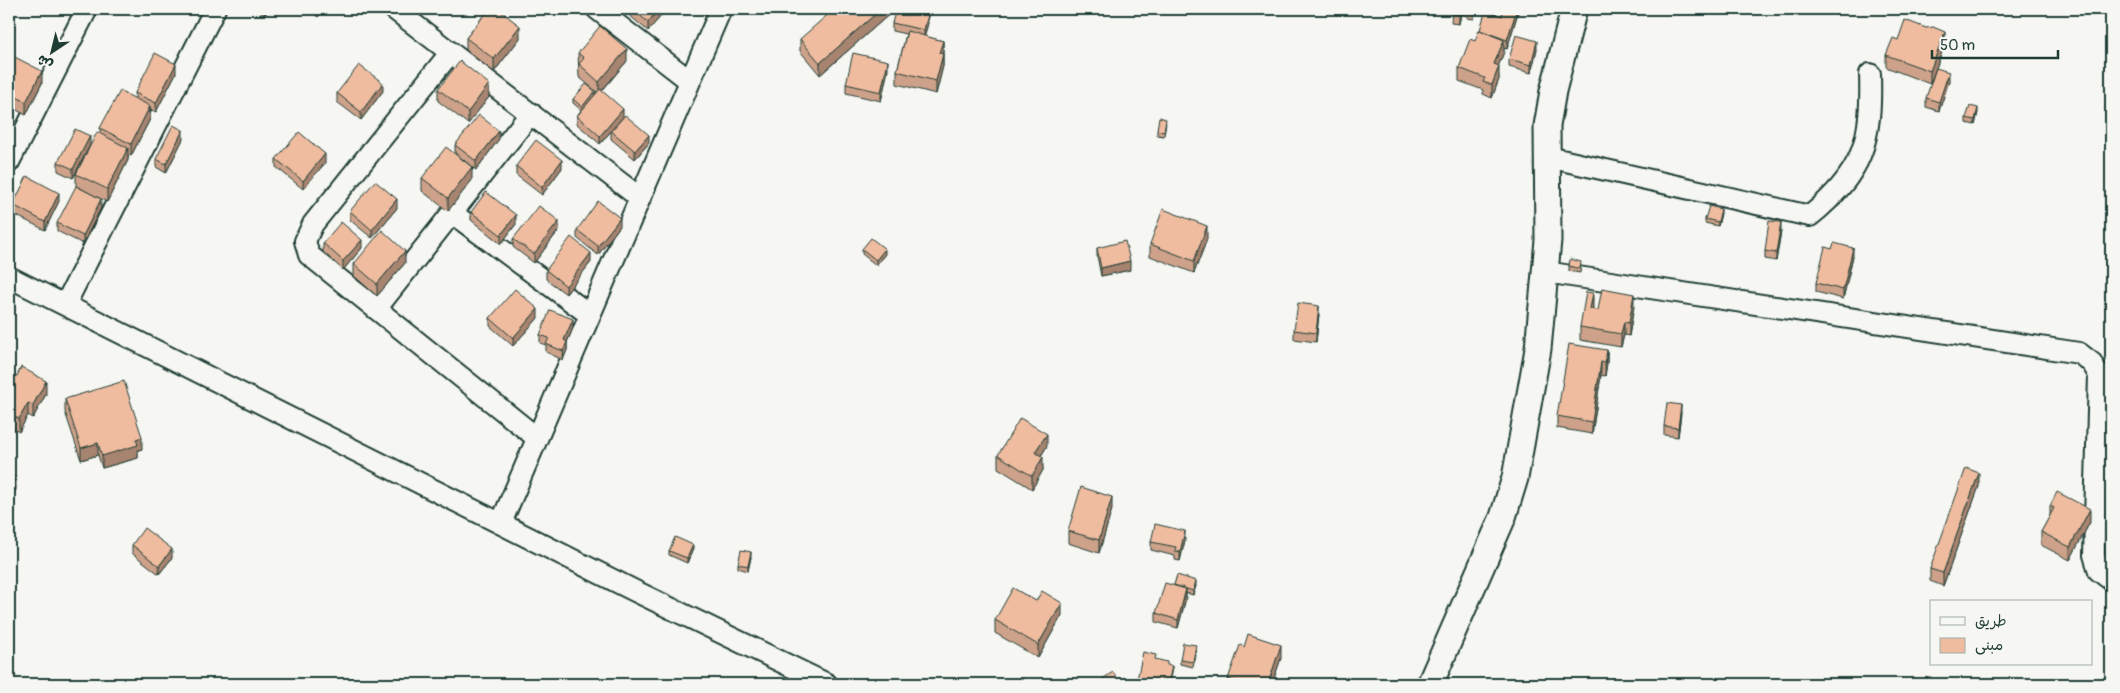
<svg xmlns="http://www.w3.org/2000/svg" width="2120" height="693" font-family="Pangolin,'Playpen Sans Arabic',sans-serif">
<rect width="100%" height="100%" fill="#f6f6f2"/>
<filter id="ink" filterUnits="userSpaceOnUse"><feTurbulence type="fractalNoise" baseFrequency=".02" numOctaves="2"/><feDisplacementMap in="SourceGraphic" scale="10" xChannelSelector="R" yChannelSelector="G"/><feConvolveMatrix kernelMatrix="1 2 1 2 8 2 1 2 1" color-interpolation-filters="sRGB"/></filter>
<g filter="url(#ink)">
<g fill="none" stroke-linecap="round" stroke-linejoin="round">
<defs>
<path id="minor" d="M394 9 640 198
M597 9 690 81
M451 52 313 224 305 241 309 255 537 438
M1548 157 1810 216C1863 173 1872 141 1870 74
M9 162 87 9
M452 213 590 315
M1545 272 2079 353 2092 363 2099 375 2094 555 2099 571 2111 580
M9 277 633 590 827 684
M65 305 215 9
M376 309 531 113
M501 523 721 9"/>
<path id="tertiary" d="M1430 684 1503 517 1515 478 1538 349 1548 240 1547 126 1553 91 1574 9"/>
</defs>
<!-- minor casing -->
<use href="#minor" stroke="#1f3d34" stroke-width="24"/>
<!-- tertiary casing -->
<use href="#tertiary" stroke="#1f3d34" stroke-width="29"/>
<!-- minor -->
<use href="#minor" stroke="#f6f6f2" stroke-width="20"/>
<!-- tertiary -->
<use href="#tertiary" stroke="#f6f6f2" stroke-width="25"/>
</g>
<!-- wall -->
<path fill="#cea28a" stroke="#1f3d34" d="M254 9H268L265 15Z
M307 9H325L318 17Z
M484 9H498L520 38 494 72 466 50V38L487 11Z
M629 9H667L648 31 629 15Z
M892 9V12L820 75 800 51V39Z
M1452 9H1475L1474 19 1467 18V15L1461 14 1459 24 1451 23Z
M1503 9H1519L1507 49 1504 48V52L1498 66 1499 79 1492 98 1483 94V90L1459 81V68L1475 41 1480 30 1491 12 1502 16Z
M892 23H928L924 36 943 41V66L936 94 897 84V71L906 34 892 31Z
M1898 40 1945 44 1930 84 1886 67V55Z
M1537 49 1531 73 1509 67V59Z
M578 53 627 61 602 91 623 117 649 143 635 159 611 139V131L600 144 577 124V116L581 110 573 103V99L595 94 597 92 579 77Z
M9 54 42 83 26 115 9 106Z
M888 70 881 101 846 93V84Z
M176 73 156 112 150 109V119L131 156 128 155V160L107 202 76 186V174L100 134V128L135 99V93Z
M1949 81 1939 111 1926 107V98Z
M438 89 489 97 468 124 438 101Z
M383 91 361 120 337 102V93Z
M1978 112 1975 125 1966 123V118Z
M1166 123 1164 136 1157 135V130Z
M183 139 166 173 156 167V159Z
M499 139 476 170 455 153V145Z
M90 145 73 178 58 171V162Z
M276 159 325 163 303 189 276 167Z
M516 166 562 168 542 195 516 175Z
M422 178 472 180 448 211 422 191Z
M59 201 45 230 13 214V205Z
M101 208 83 244 57 231V223Z
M397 208 372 238 350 220V211Z
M471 212 516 224 501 244 471 220Z
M1721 213 1718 226 1705 223V219Z
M620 226 598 255 577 238V230Z
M559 230 534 263 513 247V239Z
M1781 231 1776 261 1765 259V251Z
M1207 239 1194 273 1150 256V244Z
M323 243 362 248 343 270 323 252Z
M1097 248 1130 270 1101 276 1097 256Z
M862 249 885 254 876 265 862 254Z
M1832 249 1853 256 1843 299 1816 292V283Z
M591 262 566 294 546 279V270Z
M405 263 377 296 354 276V264Z
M1569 266H1581L1580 273 1569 271Z
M1593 306 1592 309 1598 310 1634 306 1629 336 1624 335 1621 347 1580 340V327Z
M1319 314 1316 342 1294 339V330Z
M490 318H538L513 346 490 326Z
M573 328 567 342V350L563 360 546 352V345L540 343V335Z
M1607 350V363L1605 376 1601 375 1592 434 1557 428V416Z
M9 378 46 394 33 418 28 415 19 432 9 426Z
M65 399 142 449 138 450V458L102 468 98 455 81 460 65 412Z
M1681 413 1678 437 1664 435V426Z
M1047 446 1041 456 1043 470 1032 489 998 468V455Z
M1979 486 1943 586 1930 581V569Z
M2050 506 2090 522 2070 560 2041 545V532L2050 516Z
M1112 509 1099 553 1068 543V531Z
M1185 540 1180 561 1175 560V556L1151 550V542Z
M132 545 172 558 159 574 132 553Z
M693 549 687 563 669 555V551Z
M751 557 748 571 738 568V564Z
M1177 575 1196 586 1193 595 1186 593V598L1178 628 1156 622V613L1174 586Z
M1036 601 1062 615 1038 658 995 633V620Z
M1244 647 1281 658 1272 684H1228V679Z
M1196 649 1193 667 1180 664V660Z"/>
<!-- shaded-wall -->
<path fill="#a78470" stroke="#1f3d34" d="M265 9H268L265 15Z
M318 9H325L318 17Z
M659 9H667L648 31V22Z
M881 9H892V12L820 75V63Z
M1460 9 1461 14 1459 24V15Z
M1517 9H1519L1507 49V40Z
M928 15V23L924 39V30Z
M520 26V38L494 72V59Z
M1945 32V44L1930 84V71Z
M1504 40V52L1494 77V64Z
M943 41V53H939Z
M1537 41V49L1531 73V65Z
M627 49V61L599 94V82Z
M943 54V66L936 94V81Z
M888 61V70L881 101V92Z
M176 64V73L156 112V103Z
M1499 66V79L1492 98V85Z
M42 71V83L26 115V102Z
M1949 72V81L1939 111V102Z
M383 83V91L361 120V112Z
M489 84V97L468 124V112Z
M595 91V96L582 111V107Z
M150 106V119L131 156V144Z
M1978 108V112L1975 125V120Z
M623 109V117L600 144V136Z
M183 130V139L166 173V164Z
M499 131V139L476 170V161Z
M649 135V143L635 159V151Z
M90 136V145L73 178V169Z
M128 148V160L107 202V189Z
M325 154V163L303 189V181Z
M562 160V168L542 195V187Z
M472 167V180L448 211V198Z
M59 193V201L45 230V222Z
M101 199V208L83 244V236Z
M397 199V208L372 238V230Z
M1721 209V213L1718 226V222Z
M516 215V224L501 244V235Z
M620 218V226L598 255V246Z
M559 221V230L534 263V254Z
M1781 222V231L1776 261V253Z
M1207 226V239L1194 273V261Z
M362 240V248L343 270V261Z
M1853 248V256L1843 299V290Z
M885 249V254L876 265V260Z
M405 251V263L377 296V284Z
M591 253V262L566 294V286Z
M1130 261V270L1101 276V268Z
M1593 293V306L1590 322V309Z
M1634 294V306L1629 336V323Z
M1319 306V314L1316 342V333Z
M538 309V318L513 346V338Z
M573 319V328L567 342V350L563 360 564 340Z
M1624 322V335L1621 347V334Z
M1607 350V363L1605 376V363Z
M1601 362V375L1592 434V422Z
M46 381V394L33 418V405Z
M28 403V415L19 432V419Z
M1681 405V413L1678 437V428Z
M1047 434V446L1035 465V452Z
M142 437V449L138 450V458L102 468V456L136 439Z
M98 443V455L81 460V448Z
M1043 457V470L1032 489V476Z
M1979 473V486L1943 586V573Z
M16 478V490L9 499V486Z
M1112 497V509L1099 553V540Z
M2090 509V522L2070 560V547Z
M1185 531V540L1180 561V552Z
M693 545V549L687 563V558Z
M172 549V558L159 574V566Z
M751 552V557L748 571V566Z
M1196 581V586L1193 595V591Z
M1186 589V598L1178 628V620Z
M1062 603V615L1038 658V645Z
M1281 645V658L1272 684H1268Z
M1172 666V674L1170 684H1168Z"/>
<!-- building -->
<path fill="#efbca0" stroke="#1f3d34" d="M489 9H498L520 26 494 59 466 38Z
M632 9H659L648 22Z
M834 9H881L820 63 800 39Z
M896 9H903L928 15 924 30 892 23Z
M1452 9H1460L1459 15 1451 14Z
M1467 9H1474V11L1467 10Z
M1486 9H1491L1490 12 1502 16 1503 9H1517L1507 40 1480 30Z
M1905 20 1926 28 1933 27 1945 32 1930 71 1886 55 1893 38 1898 40Z
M600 26 627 49 599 82 579 64 584 58 578 53Z
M1479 30 1504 40 1494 64 1499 66 1492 85 1483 82 1485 78 1459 68 1470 39 1475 41Z
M907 31 943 41 939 53 943 54 936 81 897 71Z
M1516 35 1537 41 1531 65 1509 59Z
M155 53 176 64 156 103 135 93Z
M853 53 888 61 881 92 846 84Z
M9 54 42 71 26 102 9 93Z
M460 61 489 84 468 112 438 89Z
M359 65 383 83 361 112 337 93Z
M1936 68 1949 72 1939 102 1926 98Z
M586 84 595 91 582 107 573 99Z
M600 89 623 109 600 136 577 116Z
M120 91 150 106 131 144 100 128Z
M1970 106 1978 108 1975 120 1966 118Z
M479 115 499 131 476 161 455 145Z
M625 115 649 135 635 151 611 131Z
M1159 117 1166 119 1164 132 1157 130Z
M173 125 183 130 166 164 156 159Z
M75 129 90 136 73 169 58 162Z
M97 132 128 148 107 189 76 174Z
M299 132 325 154 303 181 276 159Z
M536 140 562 160 542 187 516 166Z
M446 147 472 167 448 198 422 178Z
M27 176 59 193 45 222 13 205Z
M375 181 397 199 372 230 350 211Z
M76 186 101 199 83 236 57 223Z
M486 192 516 215 501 235 471 212Z
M598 201 620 218 598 246 577 230Z
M539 206 559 221 534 254 513 239Z
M1709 206 1721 209 1718 222 1705 219Z
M1163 209 1207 226 1194 261 1150 244Z
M1769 221 1781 222 1776 253 1765 251Z
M341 222 362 240 343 261 323 243Z
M382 230 405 251 377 284 354 264Z
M571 237 591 253 566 286 546 270Z
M871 238 885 249 876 260 862 249Z
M1125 241 1130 261 1101 268 1097 248Z
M1834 243 1853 248 1843 290 1816 283 1825 247 1832 249Z
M1570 259 1581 262 1580 269 1569 266Z
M1602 288 1634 294 1629 323 1624 322 1621 334 1580 327 1586 292 1593 293 1590 309 1598 310Z
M515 289 538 309 513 338 490 318Z
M1298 303 1319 306 1316 333 1294 330Z
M550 310 573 319 564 340 567 342 563 351 546 344 549 338 540 335Z
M1569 344 1607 350 1605 363 1601 362 1592 422 1557 416Z
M21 367 46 381 33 405 28 403 19 419 9 414V410L10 408 9 407V378L11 373 17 376Z
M124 381 142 437 136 439 138 445 102 456 98 443 81 448 65 399Z
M1667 403 1681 405 1678 428 1664 426Z
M1020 418 1047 434 1035 452 1043 457 1032 476 998 455Z
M1966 468 1979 473 1943 573 1930 569Z
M9 472 16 478 9 486Z
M1081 487 1112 497 1099 540 1068 531Z
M2057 492 2090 509 2070 547 2041 532 2054 508 2050 506Z
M1155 524 1185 531 1180 552 1175 551 1176 547 1151 542Z
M144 528 172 549 159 566 132 545Z
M675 537 693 545 687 558 669 551Z
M741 550 751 552 748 566 738 564Z
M1177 575 1196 581 1193 591 1174 585Z
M1165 583 1186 589 1178 620 1156 613Z
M1013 588 1036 601 1042 591 1062 603 1038 645 995 620Z
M1248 634 1281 645 1268 684H1243L1228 679 1240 645 1244 647Z
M1183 643 1196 645 1193 662 1180 660Z
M1143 652 1156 655 1155 659 1167 662V665L1172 666 1168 684H1136Z
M1113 672 1121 684H1095Z"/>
</g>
<!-- margin -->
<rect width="2120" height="693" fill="none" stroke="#f6f6f2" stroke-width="30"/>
<rect x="15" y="15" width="2090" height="663" fill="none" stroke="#1f3d34" stroke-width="2" filter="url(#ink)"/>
<!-- legend -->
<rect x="1930" y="600" width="162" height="65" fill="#f6f6f2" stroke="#a0aca6"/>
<rect x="1940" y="617" width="25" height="8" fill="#f6f6f2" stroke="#a0aca6"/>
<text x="1975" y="626" font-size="15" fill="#1f3d34">طريق</text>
<rect x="1940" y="638" width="25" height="15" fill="#efbca0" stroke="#a0aca6"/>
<text x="1975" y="650" font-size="15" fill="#1f3d34">مبنى</text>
<!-- north arrow -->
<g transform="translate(52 52) rotate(215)" stroke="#f6f6f2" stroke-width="4" paint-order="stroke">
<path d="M0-4L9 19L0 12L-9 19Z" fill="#1f3d34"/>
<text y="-8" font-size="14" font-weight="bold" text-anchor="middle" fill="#1f3d34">ش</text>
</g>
<!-- scale -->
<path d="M1932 50v8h126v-8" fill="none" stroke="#1f3d34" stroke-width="2.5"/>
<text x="1940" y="50" font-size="15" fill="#1f3d34" stroke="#f6f6f2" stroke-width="4" paint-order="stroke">50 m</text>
</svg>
